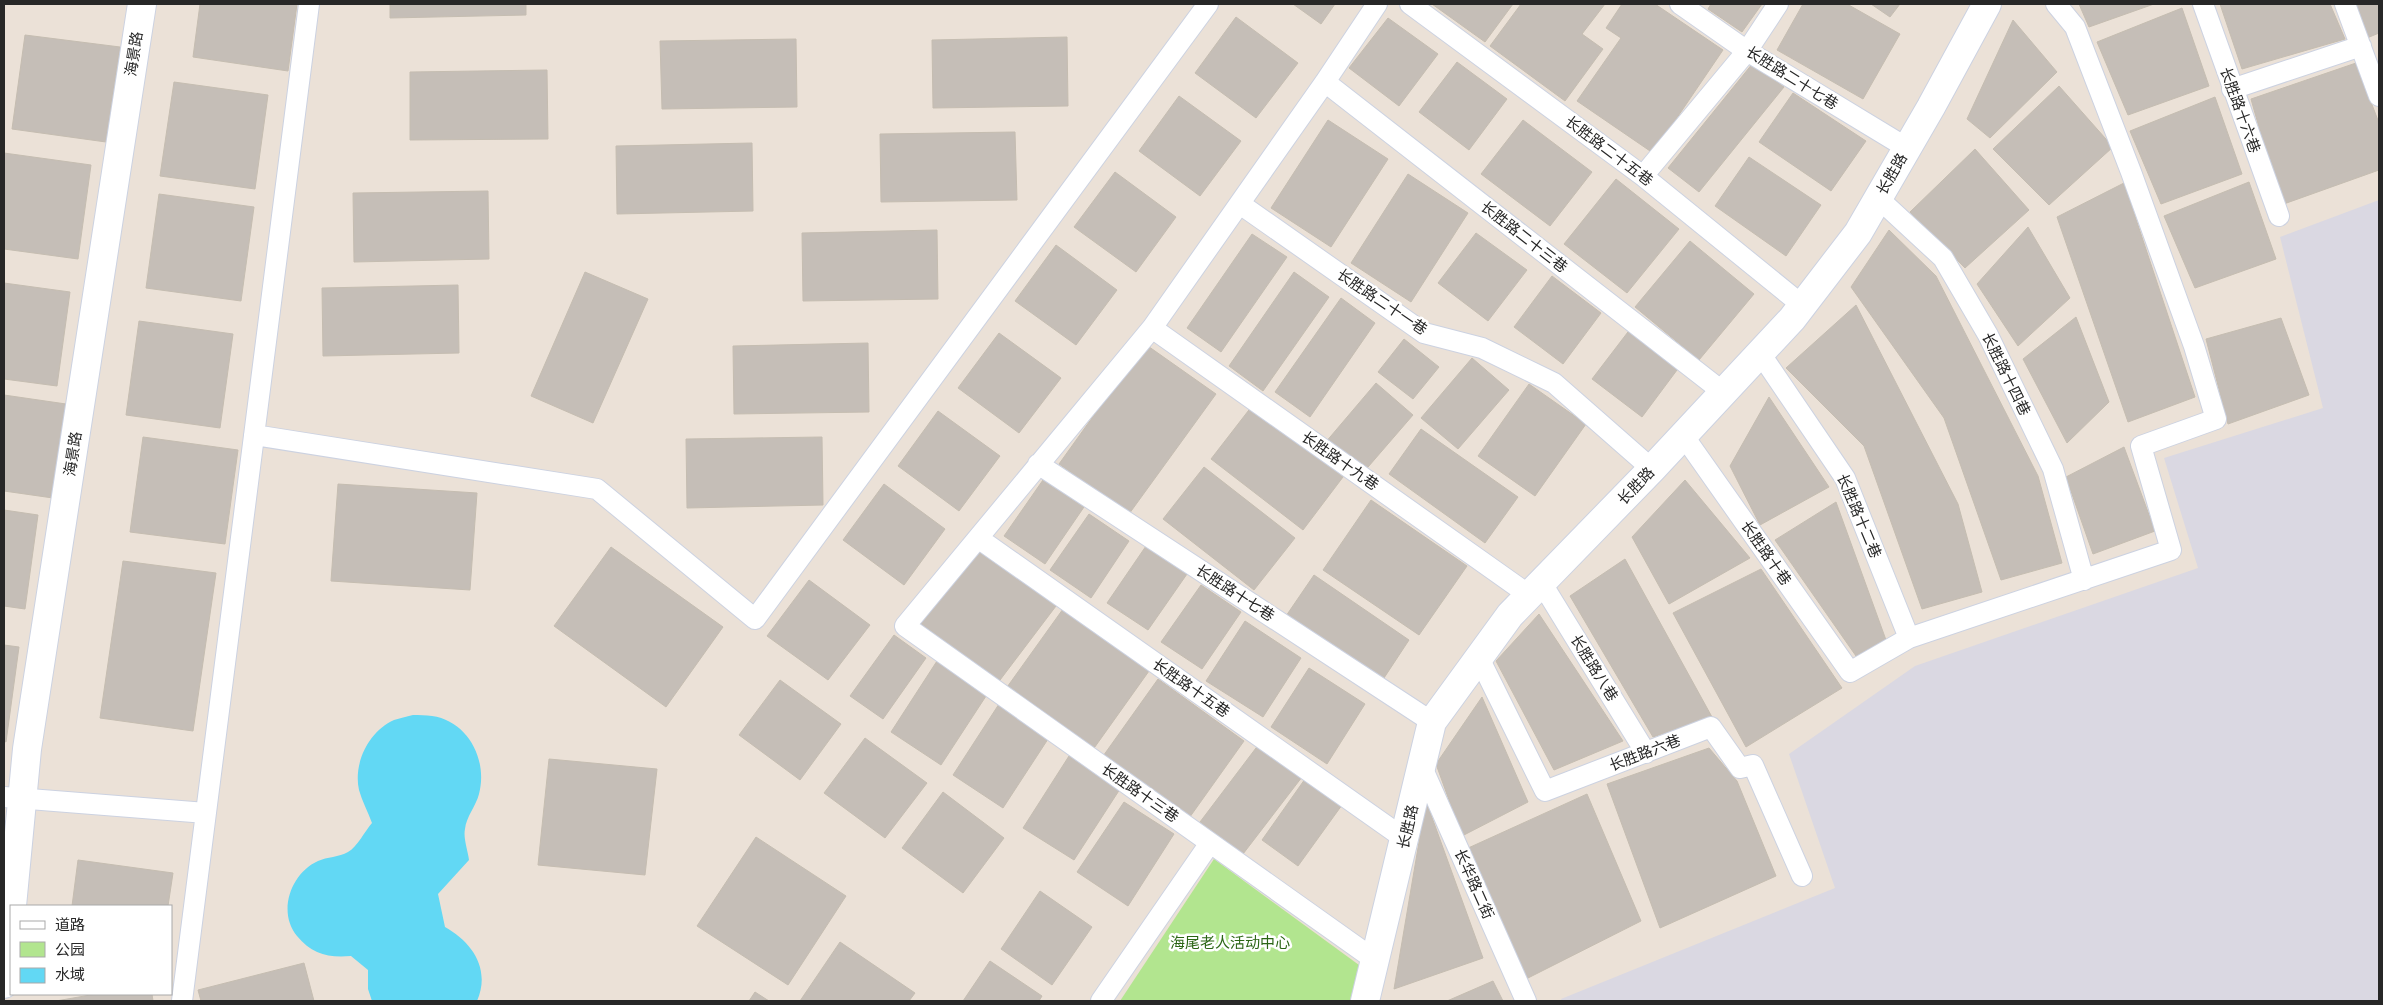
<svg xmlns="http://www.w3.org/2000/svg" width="2383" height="1005" font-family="Figtree,'Noto Sans SC',sans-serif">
<rect width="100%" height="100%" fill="#ebe1d7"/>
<!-- industrial -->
<path fill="#dad8e2" d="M2379 200V1001H1562L1561 999 1835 888 1789 754 1915 666 2198 568 2164 458 2323 408 2280 237Z"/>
<!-- green -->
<path fill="#b2e58f" d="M1214 859 1359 965 1350 1001H1120Z"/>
<!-- water -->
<path fill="#62d8f4" d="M413 715C419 715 426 715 432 716 468 721 488 760 479 794 476 806 466 817 465 829 463 838 468 851 469 860L438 894 445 927C472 942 491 969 477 1001H372L368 989V970L351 956C328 958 312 954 297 936 277 912 291 873 318 861 327 857 339 857 348 852 357 847 365 831 372 823 368 812 362 801 359 790 353 763 369 731 394 720 400 718 406 717 413 715Z"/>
<!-- building -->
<path fill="#c5beb7" stroke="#c5bdb1" d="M200 4H297L288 71 193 57Z
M390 4H526V15L390 18Z
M1293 4H1335L1321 24Z
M1432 4H1513L1485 42Z
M1521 4H1605L1582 34 1603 49 1565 101 1490 46Z
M1622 4H1655L1723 50 1653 153 1577 101 1621 38 1606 28Z
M1711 4H1762L1742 32 1708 9Z
M1803 4H1847L1900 34 1863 99 1777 50Z
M1871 4H1900L1890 17Z
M2079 4H2154L2089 27Z
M2220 4H2330L2345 39 2242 69Z
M2355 4H2379V33L2367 38Z
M2182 8 2209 86 2128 115 2097 42Z
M1236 17 1298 63 1256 118 1195 73Z
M1388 18 1438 54 1399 106 1349 68Z
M2013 20 2057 72 1990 138 1967 119Z
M25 35 120 47 106 142 12 129Z
M1067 37 1068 106 933 108 932 40Z
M796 39 797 107 662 109 660 41Z
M1457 62 1507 99 1469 150 1419 112Z
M1753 63 1784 87 1699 192 1668 168Z
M2356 63 2379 123V170L2281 205 2251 99Z
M547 70 548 139 410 140V72Z
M174 82 268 95 255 189 160 176Z
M2059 86 2113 147 2049 205 1993 149Z
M1793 93 1866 141 1831 191 1759 142Z
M1179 96 1241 141 1200 196 1139 151Z
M2215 97 2242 174 2161 204 2130 131Z
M1328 120 1388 159 1331 247 1271 208Z
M1523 120 1592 172 1550 226 1481 174Z
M1015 132 1017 200 881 202 880 134Z
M752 143 753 211 617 214 616 146Z
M1975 149 2029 210 1965 268 1910 212Z
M4 153 91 165 78 259 4 249Z
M1749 157 1821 205 1786 256 1715 206Z
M1115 172 1176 217 1136 272 1074 227Z
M1408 174 1468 213 1411 302 1351 263Z
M1616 179 1679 229 1627 293 1564 244Z
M2249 182 2276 259 2195 288 2164 216Z
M2124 183 2195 397 2128 422 2057 217Z
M488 191 489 259 354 262 353 193Z
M159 194 254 207 241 301 146 288Z
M2028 227 2070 298 2018 346 1977 284Z
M937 230 938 299 803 301 802 233Z
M1889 230 1936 276 2038 476 2062 563 2001 580 1944 418 1851 287Z
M1476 233 1527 270 1488 321 1438 283Z
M1252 234 1287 257 1221 352 1187 328Z
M1690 241 1754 294 1699 360 1635 307Z
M1056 245 1117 290 1076 345 1015 301Z
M585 272 648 299 593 423 531 396Z
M1294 272 1329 297 1263 391 1229 366Z
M1552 276 1601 313 1563 364 1514 327Z
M4 283 70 292 57 386 4 379Z
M458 285 459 353 323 356 322 288Z
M1341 298 1375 323 1310 417 1275 392Z
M1856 305 1958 504 1982 592 1922 609 1864 446 1786 368Z
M2076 317 2109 402 2067 443 2023 359Z
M2281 318 2309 395 2228 424 2206 339Z
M139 321 233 334 220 428 126 415Z
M1631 328 1680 366 1642 417 1592 379Z
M999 333 1061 378 1019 433 958 388Z
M1404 339 1439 367 1413 399 1378 372Z
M868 343 869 412 734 414 733 346Z
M1145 344 1216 394 1129 514 1059 464Z
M1472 358 1509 390 1458 449 1421 418Z
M1376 383 1413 415 1362 474 1325 443Z
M1529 384 1586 424 1535 496 1478 456Z
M4 395 66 404 53 498 4 491Z
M1769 397 1829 487 1760 525 1730 466Z
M1252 406 1343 477 1303 530 1211 459Z
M938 411 1000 456 959 511 898 466Z
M1421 429 1518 497 1485 543 1389 474Z
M143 437 238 450 225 544 130 532Z
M822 437 823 505 687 508 686 439Z
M2124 447 2155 531 2093 554 2066 477Z
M1204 467 1295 538 1254 590 1163 519Z
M1043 480 1084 507 1045 564 1004 536Z
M1685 480 1750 558 1669 604 1632 537Z
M338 484 477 493 470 590 331 581Z
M884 484 945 529 904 585 843 540Z
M1371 500 1467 566 1419 635 1323 570Z
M1836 502 1886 640 1856 656 1775 540Z
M4 510 38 515 25 609 4 606Z
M1089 514 1129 541 1091 598 1050 570Z
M977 546 1056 606 997 684 918 624Z
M1146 546 1187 574 1148 630 1107 603Z
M611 547 723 627 666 707 554 626Z
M1625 559 1712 717 1653 737 1570 596Z
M123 561 216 573 193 731 100 718Z
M1761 569 1842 688 1746 747 1673 613Z
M1314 575 1409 640 1382 681 1286 616Z
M809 580 870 625 828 680 767 636Z
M1201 585 1241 612 1202 669 1161 642Z
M1063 609 1149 671 1092 751 1005 690Z
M1539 614 1623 741 1554 770 1496 661Z
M1245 621 1301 658 1263 717 1206 681Z
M894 635 926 658 883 719 850 696Z
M4 645 19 647 6 742 4 741Z
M937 661 988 693 941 765 891 732Z
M1309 668 1365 704 1327 764 1271 727Z
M1158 679 1244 741 1187 821 1101 759Z
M780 680 841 724 800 780 739 735Z
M1482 697 1528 802 1462 836 1436 764Z
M999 704 1050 736 1003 808 953 775Z
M865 738 927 783 885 838 824 793Z
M1259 744 1302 777 1243 854 1200 822Z
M1709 748 1737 781 1776 876 1660 928 1607 784Z
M1069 756 1120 789 1074 860 1023 828Z
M549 759 657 769 645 875 538 865Z
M1305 779 1342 805 1298 866 1262 840Z
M943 792 1004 838 963 893 902 848Z
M1587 794 1641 921 1526 979 1466 849Z
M1426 801 1483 958 1394 989Z
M1124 802 1174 834 1128 906 1077 872Z
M756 837 846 896 788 985 697 926Z
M78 860 173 873 168 906H72Z
M1040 891 1092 927 1052 985 1001 949Z
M840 942 915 993 909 1001H800Z
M990 961 1042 996 1039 1001H963Z
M304 963 314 1001H201L198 990Z
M1493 981 1503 1001H1447Z
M755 992 769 1001H749Z
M96 994H152L153 1001H56Z"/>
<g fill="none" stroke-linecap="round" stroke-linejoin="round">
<defs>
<path id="lane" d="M1410 4 1643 176 1802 305
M1680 4 1747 51 1907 148
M2203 4 2279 216
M2345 4 2379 96
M1325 82 1723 392
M2232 89 2361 46
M1643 176 1747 51 1778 4
M1878 198 1943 258 1988 335 2053 469 2084 580
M1240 204 1424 333 1482 348 1554 383 1652 469
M1152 328 1529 595
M1760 353 1845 478 1909 638
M254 435 597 489 755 619 1208 4
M1683 435 1850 672 1909 638 2171 550 2141 446 2216 419 2194 346 2131 172 2075 27 2056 4
M1038 464 1432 722
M978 538 1405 839
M1541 582 1646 753
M1479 658 1545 791 1711 727 1740 768 1753 765 1802 876
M1422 767 1526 1001
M4 797 206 813
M1375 960 905 626 1152 328 1325 82 1377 4
M182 1001 309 4
M1101 1001 1210 843"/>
<path id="street" d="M12 906 27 749 142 4
M4 984 11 911
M1365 1001 1432 722 1510 615 1652 469 1792 319 1858 233 1931 107 1987 4"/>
</defs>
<!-- lane casing -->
<use href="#lane" stroke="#ccd2e1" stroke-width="22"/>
<!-- street casing -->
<use href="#street" stroke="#ccd2e1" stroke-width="30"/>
<!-- lane -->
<use href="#lane" stroke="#fff" stroke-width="20"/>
<!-- street -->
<use href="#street" stroke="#fff" stroke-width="28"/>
</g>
<g text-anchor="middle" stroke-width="5" stroke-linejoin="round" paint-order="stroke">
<!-- street labels -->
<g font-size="15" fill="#272727" stroke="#fff">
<text transform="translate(134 54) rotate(-81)" y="5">海景路</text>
<text transform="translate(1792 78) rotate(32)" y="5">长胜路二十七巷</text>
<text transform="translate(2240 110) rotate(70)" y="5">长胜路十六巷</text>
<text transform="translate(1609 151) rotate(37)" y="5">长胜路二十五巷</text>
<text transform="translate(1892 174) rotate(-60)" y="5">长胜路</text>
<text transform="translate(1524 237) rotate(38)" y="5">长胜路二十三巷</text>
<text transform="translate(1382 302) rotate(34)" y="5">长胜路二十一巷</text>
<text transform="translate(2006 374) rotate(64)" y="5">长胜路十四巷</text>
<text transform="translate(73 454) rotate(-81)" y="5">海景路</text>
<text transform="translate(1340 461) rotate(35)" y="5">长胜路十九巷</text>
<text transform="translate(1636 486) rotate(-46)" y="5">长胜路</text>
<text transform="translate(1859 516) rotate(67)" y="5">长胜路十二巷</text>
<text transform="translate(1766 553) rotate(55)" y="5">长胜路十巷</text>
<text transform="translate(1235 593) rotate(33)" y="5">长胜路十七巷</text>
<text transform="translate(1594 668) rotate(58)" y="5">长胜路八巷</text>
<text transform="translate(1191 688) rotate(35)" y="5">长胜路十五巷</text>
<text transform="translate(1645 753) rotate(-21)" y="5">长胜路六巷</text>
<text transform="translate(1140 793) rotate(35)" y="5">长胜路十三巷</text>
<text transform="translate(1408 827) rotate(-77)" y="5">长胜路</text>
<text transform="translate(1474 884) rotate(66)" y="5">长华路二街</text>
</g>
<!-- park labels -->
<g font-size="15" fill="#2b6515" stroke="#fff">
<text x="1230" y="948">海尾老人活动中心</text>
</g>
</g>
<!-- border -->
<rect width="2383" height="1005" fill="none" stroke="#272727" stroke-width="10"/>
<!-- legend -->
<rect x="10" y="905" width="162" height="90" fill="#ffffff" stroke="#a9a9a9"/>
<rect x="20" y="921" width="25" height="8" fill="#ffffff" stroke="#a9a9a9"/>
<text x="55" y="930" font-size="15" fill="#272727">道路</text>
<rect x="20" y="942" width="25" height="15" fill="#b2e58f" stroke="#a9a9a9"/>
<text x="55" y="955" font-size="15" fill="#272727">公园</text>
<rect x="20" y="968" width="25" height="15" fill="#62d8f4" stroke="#a9a9a9"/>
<text x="55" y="980" font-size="15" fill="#272727">水域</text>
</svg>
